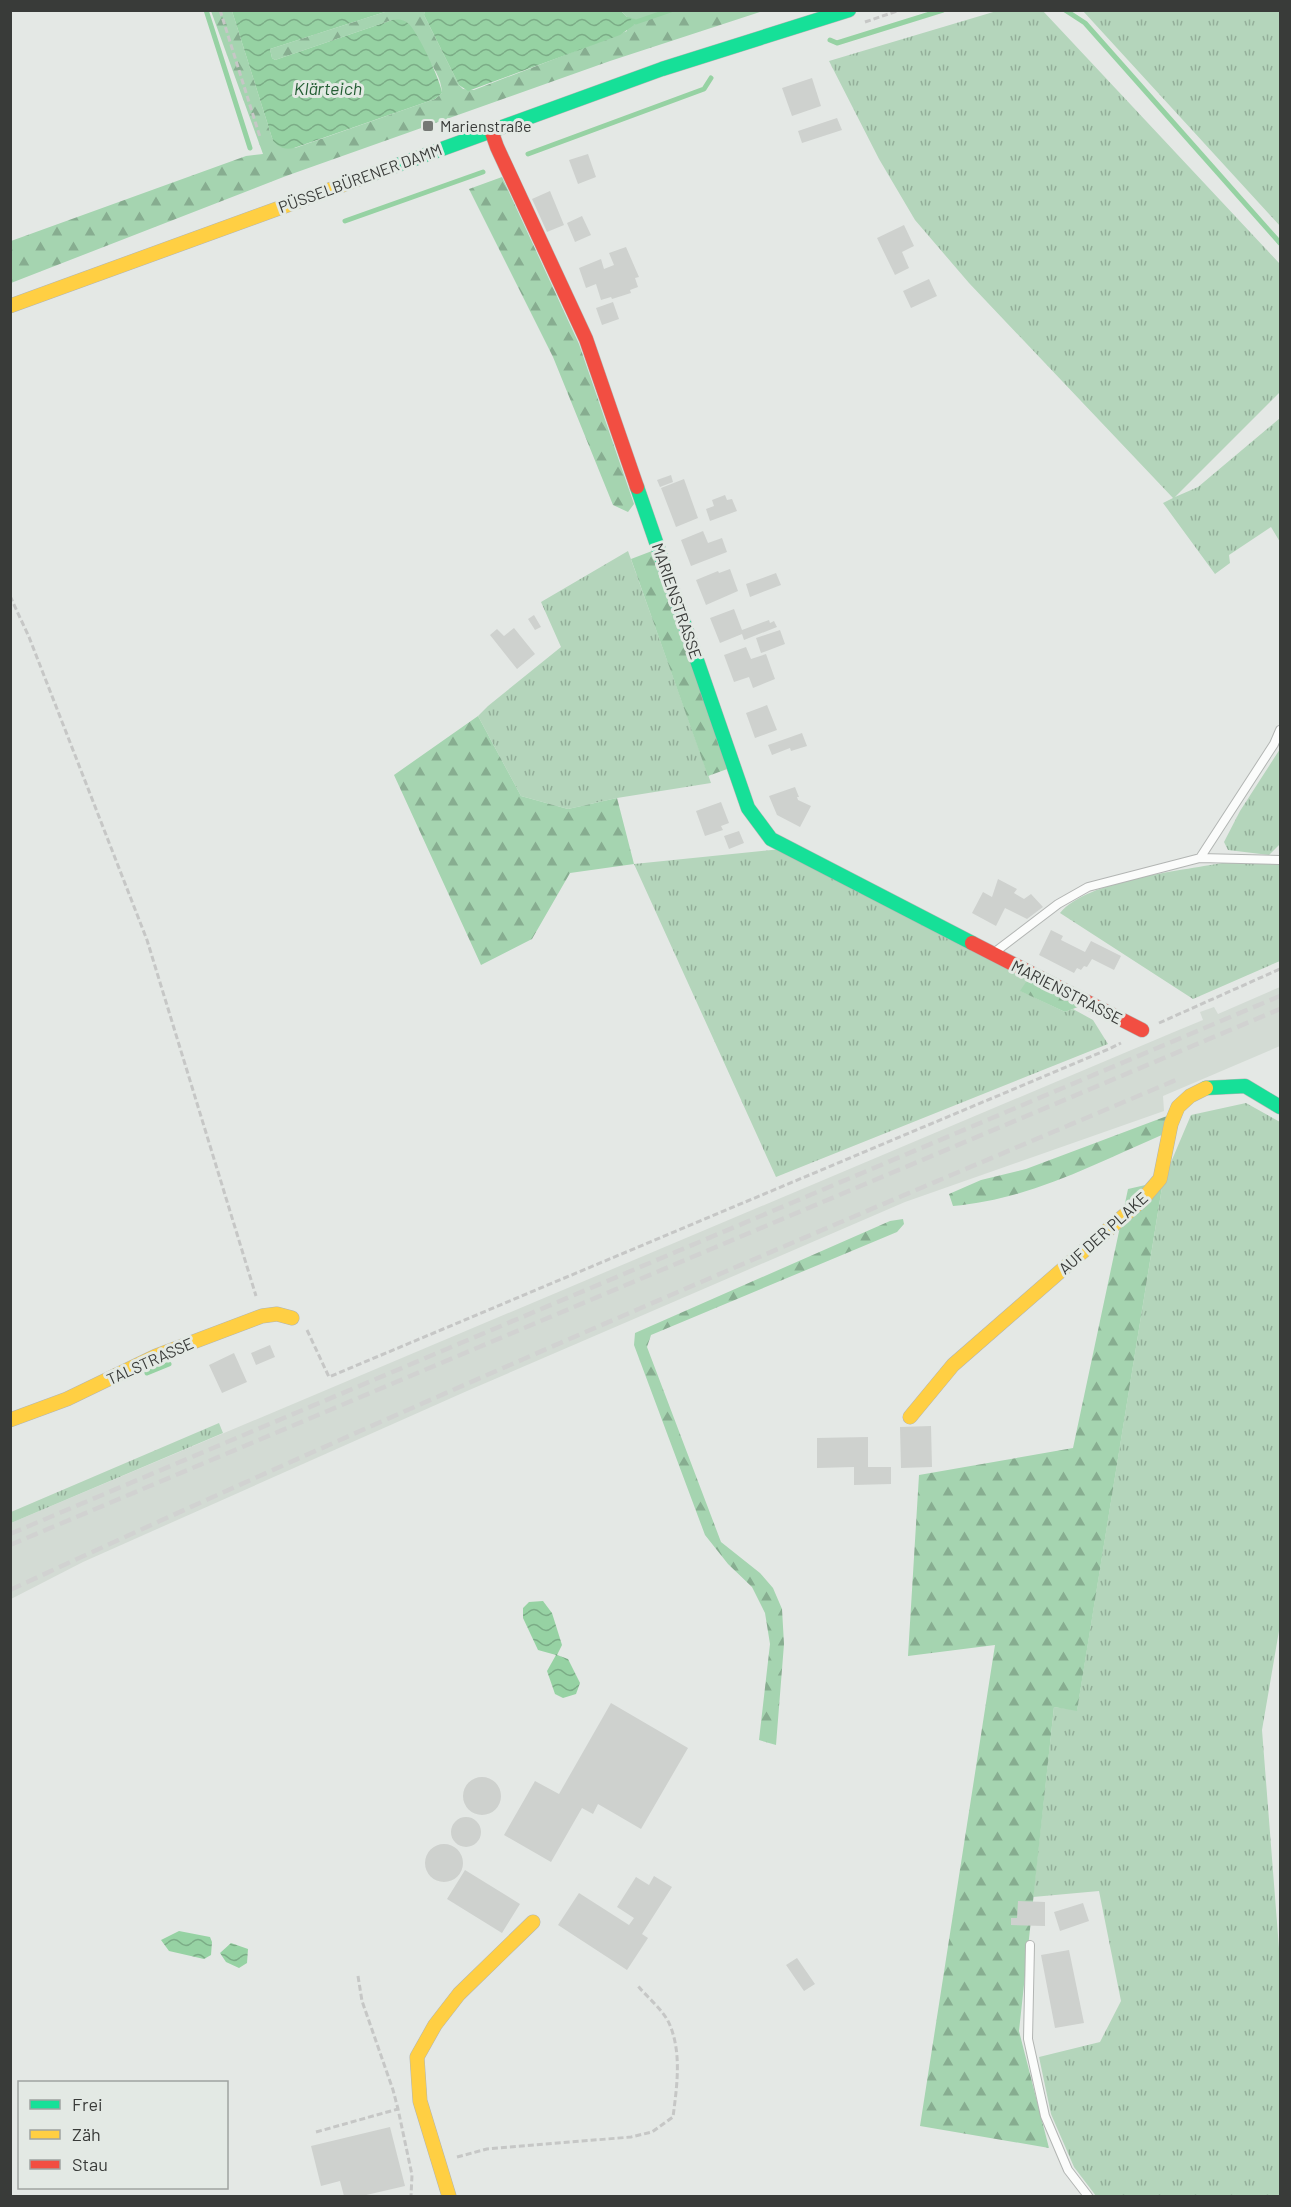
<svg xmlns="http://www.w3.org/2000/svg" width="1291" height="2207" font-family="Barlow,sans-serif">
<defs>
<pattern id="grass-tufts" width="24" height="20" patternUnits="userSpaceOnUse" patternTransform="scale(1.5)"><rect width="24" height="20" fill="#b4d5bb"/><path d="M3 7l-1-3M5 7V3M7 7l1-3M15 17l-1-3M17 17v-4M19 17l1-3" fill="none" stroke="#93ae99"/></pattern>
<pattern id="forest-firs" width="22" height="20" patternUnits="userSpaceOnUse" patternTransform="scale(1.5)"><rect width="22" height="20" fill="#a5d4b0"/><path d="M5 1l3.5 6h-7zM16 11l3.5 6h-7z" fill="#87ad90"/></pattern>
<pattern id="water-waves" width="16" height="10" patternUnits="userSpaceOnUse" patternTransform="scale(1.5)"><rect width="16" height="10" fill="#96d2a3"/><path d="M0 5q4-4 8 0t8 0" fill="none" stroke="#7bac86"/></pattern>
</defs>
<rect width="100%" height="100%" fill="#e4e8e5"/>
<!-- built -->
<path fill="#d3dbd4" d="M1280 987V1046L1163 1096 1164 1111 905 1202 467 1391 83 1562 11 1599V1523L1174 1032 1203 1020 1200 1012 1214 1007 1218 1014Z"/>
<!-- grass -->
<path fill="url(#grass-tufts)" d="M1000 10 1043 11 1280 264V392L1175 497 1198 487 1280 418V542L1271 527 1229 555 1230 563 1215 574 1163 503 1173 498 969 283 915 220 879 159 829 61Z
M1083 11H1280V226Z
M628 551 711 783 617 798 568 809 521 796 478 716 488 706 561 647 541 602Z
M1280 749V844L1269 855 1228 850 1224 842 1240 811Z
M781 849 1029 977 1021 991 1065 1012 1073 1009 1093 1020 1108 1044 776 1177 634 864Z
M1222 863 1280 864V961L1193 999 1060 913C1088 880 1179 871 1222 863Z
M1246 1103 1280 1122V1625L1262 1730 1280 1961V2196H1096L1074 2167 1051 2114 1039 2057 1100 2042 1121 2001 1099 1891 1033 1897 1054 1707 1077 1710 1163 1181 1191 1115Z
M219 1423 223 1433 11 1523V1512Z"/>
<!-- forest -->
<path fill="url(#forest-firs)" d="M211 11H232L273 141 295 148 435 99 442 93C441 64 409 40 392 20L275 60 272 58 270 49 388 11H425L424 15 459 85 463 89 474 90 627 31V17L621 11H763L610 61 286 176 11 283V241L246 156 263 154Z
M502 177 579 344 634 504 628 512 613 505 553 357 469 189Z
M652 551 730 768 708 776 631 559Z
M478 716 521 796 568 809 617 798 634 864 570 873 532 939 481 965 394 775Z
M1029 977 1083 1005 1065 1012 1020 991Z
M1167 1116 1164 1134C1097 1163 1028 1200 953 1206L949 1194 981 1180 1026 1169Z
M1163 1181 1077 1711 1054 1707 1019 2031 1049 2148 920 2126 995 1645 908 1656 919 1475 1073 1448 1128 1189Z
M903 1219 904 1224 897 1232 651 1335 647 1347 721 1542 760 1573 773 1588 782 1609 784 1644 776 1745 759 1740 770 1644 765 1613 752 1587 728 1564 705 1535 634 1345 635 1333 890 1221Z"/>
<!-- water -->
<path fill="url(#water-waves)" d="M425 10 621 11 627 17 632 18 634 25 620 35 468 91 459 85 424 15Z
M232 11H388L270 49 272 58 275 60 392 20C399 19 403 19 409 24 418 33 441 81 442 93L435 99 294 148C285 150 280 148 273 141Z
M543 1601 552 1613 562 1645 557 1655 568 1659 580 1683 576 1694 563 1698 555 1694 547 1671 556 1655 538 1650 523 1618V1608L529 1602Z
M179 1931 210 1937 212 1942 211 1955 204 1959 169 1951 161 1940Z
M231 1943 248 1949 247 1963 239 1968 226 1962 220 1953Z"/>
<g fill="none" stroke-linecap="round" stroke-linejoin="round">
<!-- stream -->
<path stroke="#96d2a3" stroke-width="5" d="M206 10 250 148
M1065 10 1085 23 1280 243
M633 21 636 22 671 10
M830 40 837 43 943 10
M528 154 704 89 711 78
M345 221 483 172
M147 1373 169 1364"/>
</g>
<!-- building -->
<path fill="#ced1ce" d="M812 78 821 106 792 116 782 88Z
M837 118 842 130 802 143 798 131Z
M588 154 596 177 578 184 569 160Z
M550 191 564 225 547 232 532 199Z
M582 216 591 235 575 242 567 223Z
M904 225 914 246 902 252 909 268 895 275 877 238Z
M626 247 639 277 635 278 638 287 630 290 631 293 612 299 611 297 601 300 596 284 586 288 579 268 601 259 604 269 614 265 609 253Z
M929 279 937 296 911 308 903 291Z
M613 302 619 319 602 325 596 308Z
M671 475 673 482 660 487 657 480Z
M684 479 698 518 676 527 661 488Z
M725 495 727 500 732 499 737 511 710 521 706 509 714 506 712 500Z
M703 531 708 543 722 538 727 552 691 566 681 540Z
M730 569 738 591 706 605 696 580 718 571 719 573Z
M776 573 781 585 750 597 746 584Z
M734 609 742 630 769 620 770 623 774 621 777 627 744 640 742 634 720 643 710 618Z
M534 615 541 627 535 630 528 619Z
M514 628 535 654 517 669 490 635 497 629 504 636Z
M780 630 785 644 761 653 756 638Z
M746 647 751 659 766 654 775 679 753 688 749 677 734 682 724 655Z
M767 705 777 730 755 738 746 713Z
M802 733 807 746 791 751 790 748 772 755 768 745Z
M795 787 799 797H797L798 800 811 806 800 827 777 815 769 796Z
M721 802 729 823 721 826 723 830 705 836 696 811Z
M739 831 744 843 729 849 724 836Z
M998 879 1017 889 1014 893 1024 899 1031 894 1043 907 1027 919 1005 908 996 926 972 913 983 892 992 897Z
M1051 930 1063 936 1061 940 1085 952 1091 941 1121 956 1114 970 1092 959 1087 967 1084 966 1081 970 1077 968 1074 973 1039 955Z
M270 1345 275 1357 256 1365 251 1353Z
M234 1353 247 1382 222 1393 209 1365Z
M931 1426 932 1467 901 1468 900 1427Z
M868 1437V1467H891V1484L854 1485V1467L817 1468V1438Z
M611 1703 688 1748 641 1829 598 1804 593 1814 582 1808 551 1862 504 1835 535 1781 559 1794Z
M463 1796a19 19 0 1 1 38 0a19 19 0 1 1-38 0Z
M451 1832a15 15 0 1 1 30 0a15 15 0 1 1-30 0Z
M425 1863a19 19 0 1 1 38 0a19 19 0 1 1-38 0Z
M465 1870 520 1904 502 1933 447 1899Z
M654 1876 672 1887 642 1934 648 1938 627 1970 558 1925 579 1893 629 1925 634 1918 617 1907 636 1877 649 1885Z
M1018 1901 1045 1902V1926L1011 1925V1918H1017Z
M1083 1903 1089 1921 1060 1931 1054 1912Z
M1069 1950 1084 2023 1055 2028 1041 1955Z
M797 1958 815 1984 804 1991 786 1965Z
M390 2127 405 2186 362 2196H344L340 2181 321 2186 311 2146Z"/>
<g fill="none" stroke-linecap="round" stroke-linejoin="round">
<defs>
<path id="lane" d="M1200 858 1274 744 1280 730
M995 952 1058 904 1088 887 1200 858 1280 860
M1030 1945 1028 2039 1045 2116 1068 2170 1088 2196"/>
<path id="fast" d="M362 178 662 69 849 10
M637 487 748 808 771 839 972 943
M1206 1088 1245 1086 1280 1107"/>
<path id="slow" d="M10 306 362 178
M910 1417 953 1365 1142 1200 1160 1179 1171 1124 1178 1107 1190 1096 1206 1088
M10 1420 67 1399 156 1356 262 1316 277 1314 292 1318
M449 2196 420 2101 417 2057 435 2025 459 1994 533 1922"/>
<path id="jam" d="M491 130 497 147 586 339 637 487
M972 943 1142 1030"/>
</defs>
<!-- lane casing -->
<use href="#lane" stroke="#b2b5b3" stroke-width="10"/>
<!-- fast casing -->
<use href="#fast" stroke="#b2b5b3" stroke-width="15"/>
<!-- slow casing -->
<use href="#slow" stroke="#b2b5b3" stroke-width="15"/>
<!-- jam casing -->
<use href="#jam" stroke="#b2b5b3" stroke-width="15"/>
<!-- path -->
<path stroke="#c6c7c6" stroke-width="3" stroke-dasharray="6 3" stroke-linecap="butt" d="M220 10 260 137
M865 22 900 10
M10 596 29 637 147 940 256 1296
M1159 1023 1280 969
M307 1330 329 1377 1109 1049 1121 1043
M358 1976 362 2001 393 2090 398 2109 412 2175 411 2196
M316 2132 398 2109
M457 2157 487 2149 631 2137 652 2132 673 2117C677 2086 682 2052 669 2023 663 2010 647 1997 638 1986"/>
<!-- lane -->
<use href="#lane" stroke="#fbfcfb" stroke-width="8"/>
<!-- fast -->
<use href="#fast" stroke="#16e098" stroke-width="14"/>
<!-- slow -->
<use href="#slow" stroke="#ffcf43" stroke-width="14"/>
<!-- jam -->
<use href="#jam" stroke="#f24e42" stroke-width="14"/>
<!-- rail -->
<path stroke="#d1d2d1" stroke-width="4.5" stroke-dasharray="12 6" stroke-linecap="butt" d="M10 1534 1280 996
M10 1545 1280 1009
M10 1590C395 1411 785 1245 1176 1080"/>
</g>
<!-- markers -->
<rect fill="#757875" stroke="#e3e9e4" stroke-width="2" x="422" y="120" width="12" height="12" rx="3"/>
<g text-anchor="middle" stroke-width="6" stroke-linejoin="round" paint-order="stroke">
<!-- poi labels -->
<g font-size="16" fill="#393b39" stroke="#e3e9e4" text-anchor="start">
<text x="440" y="132">Marienstraße</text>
</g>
<!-- street labels -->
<g font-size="16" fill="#393b39" stroke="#e3e9e4">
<text transform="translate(360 178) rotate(-20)" y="6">PÜSSELBÜRENER DAMM</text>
<text transform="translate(677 601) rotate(71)" y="6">MARIENSTRASSE</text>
<text transform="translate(1067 992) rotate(27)" y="6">MARIENSTRASSE</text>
<text transform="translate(1103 1233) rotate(-42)" y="6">AUF DER PLAKE</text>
<text transform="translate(150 1361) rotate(-24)" y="6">TALSTRASSE</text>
</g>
<!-- water labels -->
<g font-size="18" font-style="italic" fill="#245e34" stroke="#e3e9e4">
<text x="328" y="95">Klärteich</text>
</g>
</g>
<!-- border -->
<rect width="1291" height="2207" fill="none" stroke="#393b39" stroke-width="24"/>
<!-- legend -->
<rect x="18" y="2081" width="210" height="108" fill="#e3e9e4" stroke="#9fa3a0" stroke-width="1.5"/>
<rect x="30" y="2100" width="30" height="9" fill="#16e098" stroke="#9fa3a0" stroke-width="1.5"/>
<text x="72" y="2111" font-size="18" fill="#393b39">Frei</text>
<rect x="30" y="2130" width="30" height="9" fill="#ffcf43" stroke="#9fa3a0" stroke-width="1.5"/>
<text x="72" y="2141" font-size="18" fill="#393b39">Zäh</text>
<rect x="30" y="2160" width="30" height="9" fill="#f24e42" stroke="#9fa3a0" stroke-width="1.5"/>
<text x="72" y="2171" font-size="18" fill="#393b39">Stau</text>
</svg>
